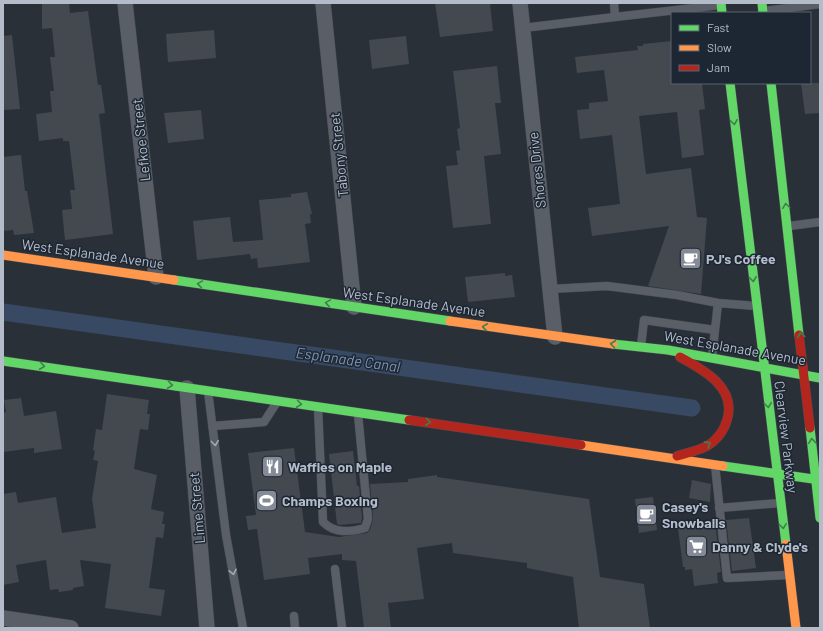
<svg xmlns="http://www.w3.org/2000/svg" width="823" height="631" font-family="Barlow,sans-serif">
<rect width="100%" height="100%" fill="#2a3038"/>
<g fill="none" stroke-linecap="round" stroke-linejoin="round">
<!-- canal -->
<path stroke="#384963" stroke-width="17" d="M3 312 692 408"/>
</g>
<!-- building -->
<path fill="#444950" d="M42 3H69L70 13 88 11 98 85H101L105 113 99 114 113 234 65 240 62 210 72 209 70 190H75L69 141H63V138L39 141 36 114 52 112 50 91H54L50 57H55L52 28 42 29Z
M435 3H490L493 31 440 37Z
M214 30 216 58 168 62 166 34Z
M12 35 20 109 3 110V36Z
M406 36 409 64 372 69 369 40Z
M672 41V83H702L705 109 699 110 704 155 682 158 677 112 639 116 646 174 691 168 697 217 707 218 701 294 648 286 669 226 592 236 588 208 620 204 612 135 580 139 577 110 589 109V103L608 101 604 70 577 73 575 57 638 50 637 46H643V44Z
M497 66 501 103H495L501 154 484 156 491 224 453 228 446 166 458 165 456 151 460 150 457 129 460 128 453 71Z
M801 83H820V113L805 114Z
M201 110 204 139 168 143 164 113Z
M21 155 25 191H27L34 233 14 235 13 230 3 231V157Z
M307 192 312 214H310L311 223 305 224 310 262 258 268 257 258 251 259 250 254 197 260 193 221 230 217 233 242 263 240 259 200 291 197V194Z
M505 273V276L512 275 515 297 468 302 465 277Z
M107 394 149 400 147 414H150L148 430 140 429 134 469 157 475 151 509 164 512 162 524H165L163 538 156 537 149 588 165 590 161 616 105 608 111 564 80 560 84 586 73 588V590L59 592 58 589 50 590 46 560 16 565 19 582 3 585V494L16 492 18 503 56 497 62 533 96 528 92 499 98 461 93 460 95 451 93 450 96 429 102 430Z
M21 398 24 416 56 411 62 449 34 453V448L3 452V413L6 412 4 400Z
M294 448 305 532 339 537 367 533 370 530 373 519 370 484 408 482V479L437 475V477L589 499 600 577 644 584 650 628H579L573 577 527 568V563L453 553 452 543 417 548 424 599 388 603 391 628H364L356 561 342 560V554L308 558 310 574 264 580 257 529 248 530 246 516 256 515 248 453Z
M353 451 357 486H359L362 518 361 523 339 525 337 524 329 454Z
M692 480 711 484 710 502 689 498Z
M653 497 657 530 639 533 635 499Z
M749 518 756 568 732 571 726 520Z
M715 522 721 572 717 573 718 583 694 586 692 569 685 570V567H683L678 528 687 527V525Z"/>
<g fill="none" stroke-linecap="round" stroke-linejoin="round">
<defs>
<path id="lane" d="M764 11 820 4
M615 17 720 5
M523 28 615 17 614 3
M789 226 820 222
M550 289 607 286 677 295 718 303
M715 330 718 303 756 306
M641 346 644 320 715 330 712 357
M208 391 226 535 243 628
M318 407 323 522C335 534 350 532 365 528L368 519 358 414
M213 426 264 422 277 402
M715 465 727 578 788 575
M719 508 780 503
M335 569 342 628
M294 616 295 628"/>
<path id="street" d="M125 3 156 277
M323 3 354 307
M520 3 555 337
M187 388 207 628
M3 618 71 628"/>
<path id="fast" d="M721 3 722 13
M762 3 763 13
M730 83 786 544
M771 83 799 335
M174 280 450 321
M613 344 668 350 820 378
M3 361 409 420
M810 428 820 518
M723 466 820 480"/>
<path id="slow" d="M3 255 174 280
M450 321 613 344
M581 445 723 466
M786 544 796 628"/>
<path id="jam" d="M799 335 810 428
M409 420 581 445
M677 456C687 453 697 451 707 446 716 441 724 431 727 420 737 388 704 370 680 357"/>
</defs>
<!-- lane casing -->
<use href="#lane" stroke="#484c53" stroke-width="9"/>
<!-- street casing -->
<use href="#street" stroke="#484c53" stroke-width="16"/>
<!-- fast casing -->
<use href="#fast" stroke="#484c53" stroke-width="10"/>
<!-- slow casing -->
<use href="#slow" stroke="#484c53" stroke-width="10"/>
<!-- jam casing -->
<use href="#jam" stroke="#484c53" stroke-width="10"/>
<!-- lane -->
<use href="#lane" stroke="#5a5e66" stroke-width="8"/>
<!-- street -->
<use href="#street" stroke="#5a5e66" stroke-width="15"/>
<!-- fast -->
<use href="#fast" stroke="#63d668" stroke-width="9"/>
<!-- slow -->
<use href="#slow" stroke="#ff974d" stroke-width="9"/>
<!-- jam -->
<use href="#jam" stroke="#b3261e" stroke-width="9"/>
</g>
<!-- one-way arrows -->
<defs><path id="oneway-chevron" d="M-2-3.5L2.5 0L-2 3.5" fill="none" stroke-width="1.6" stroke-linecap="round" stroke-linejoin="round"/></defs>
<g stroke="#407e4e">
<use href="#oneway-chevron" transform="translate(734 122) rotate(83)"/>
<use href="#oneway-chevron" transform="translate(786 206) rotate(-97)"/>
<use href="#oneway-chevron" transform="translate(753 279) rotate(83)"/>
<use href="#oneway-chevron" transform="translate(200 284) rotate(-171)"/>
<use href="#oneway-chevron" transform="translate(328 303) rotate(-171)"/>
<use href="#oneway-chevron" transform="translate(485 327) rotate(-172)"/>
<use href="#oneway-chevron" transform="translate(801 335) rotate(-97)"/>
<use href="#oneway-chevron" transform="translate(613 344) rotate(-173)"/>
<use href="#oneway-chevron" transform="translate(42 366) rotate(8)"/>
<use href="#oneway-chevron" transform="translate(170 385) rotate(8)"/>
<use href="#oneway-chevron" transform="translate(299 404) rotate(8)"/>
<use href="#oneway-chevron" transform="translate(768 405) rotate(83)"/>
<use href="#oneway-chevron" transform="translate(428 422) rotate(8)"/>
<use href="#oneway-chevron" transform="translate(812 441) rotate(-96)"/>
<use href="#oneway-chevron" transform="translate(708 444) rotate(-32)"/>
<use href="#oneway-chevron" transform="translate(783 526) rotate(83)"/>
</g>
<g stroke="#a2a9b5">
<use href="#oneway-chevron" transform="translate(215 443) rotate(83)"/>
<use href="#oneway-chevron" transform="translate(233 572) rotate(78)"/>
</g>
<!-- icons -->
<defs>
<symbol id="cafe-square" viewBox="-11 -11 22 22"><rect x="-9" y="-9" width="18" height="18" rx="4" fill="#848b96" stroke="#1d2633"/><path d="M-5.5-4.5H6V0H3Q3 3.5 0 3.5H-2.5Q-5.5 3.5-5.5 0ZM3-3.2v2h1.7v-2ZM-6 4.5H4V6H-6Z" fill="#fff"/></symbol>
<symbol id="restaurant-square" viewBox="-11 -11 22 22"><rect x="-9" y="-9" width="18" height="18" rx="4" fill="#848b96" stroke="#1d2633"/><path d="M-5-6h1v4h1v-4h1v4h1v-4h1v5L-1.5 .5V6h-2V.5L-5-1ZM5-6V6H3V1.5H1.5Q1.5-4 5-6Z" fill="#fff"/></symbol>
<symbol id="stadium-square" viewBox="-11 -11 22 22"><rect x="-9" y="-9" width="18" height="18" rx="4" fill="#848b96" stroke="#1d2633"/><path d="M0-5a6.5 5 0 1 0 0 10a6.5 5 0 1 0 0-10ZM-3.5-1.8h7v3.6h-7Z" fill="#fff"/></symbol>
<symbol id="supermarket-square" viewBox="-11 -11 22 22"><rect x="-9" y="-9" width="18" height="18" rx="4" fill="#848b96" stroke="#1d2633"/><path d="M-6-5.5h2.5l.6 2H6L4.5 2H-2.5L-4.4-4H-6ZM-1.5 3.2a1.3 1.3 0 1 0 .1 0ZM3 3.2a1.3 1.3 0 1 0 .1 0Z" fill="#fff"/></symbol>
</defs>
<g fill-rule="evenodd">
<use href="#cafe-square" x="678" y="246" width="25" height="25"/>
<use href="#restaurant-square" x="260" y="454" width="25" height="25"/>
<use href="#stadium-square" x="254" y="488" width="25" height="25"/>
<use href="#cafe-square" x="634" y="502" width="25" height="25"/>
<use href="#supermarket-square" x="684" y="534" width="25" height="25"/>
</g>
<g text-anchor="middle" stroke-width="3" stroke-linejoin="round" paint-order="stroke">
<!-- street labels -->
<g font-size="14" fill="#b4bcc9" stroke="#1d2633">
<text transform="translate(141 140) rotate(-96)" y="5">Lefkoe Street</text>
<text transform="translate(339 155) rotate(-96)" y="5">Tabony Street</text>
<text transform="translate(537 170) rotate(-96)" y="5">Shores Drive</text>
<text transform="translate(93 254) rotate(8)" y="5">West Esplanade Avenue</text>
<text transform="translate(414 302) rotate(8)" y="5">West Esplanade Avenue</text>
<text transform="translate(735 348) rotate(10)" y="5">West Esplanade Avenue</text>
<text transform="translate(786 437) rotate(83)" y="5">Clearview Parkway</text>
<text transform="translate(197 508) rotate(-95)" y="5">Lime Street</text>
</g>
<!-- poi labels -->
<g font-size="14" font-weight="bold" fill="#b4bcc9" stroke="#1d2633" text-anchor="start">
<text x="706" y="264">PJ's Coffee</text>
<text x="288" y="472">Waffles on Maple</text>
<text x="282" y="506">Champs Boxing</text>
<text x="662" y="512">Casey's<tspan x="662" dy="16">Snowballs</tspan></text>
<text x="712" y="552">Danny &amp; Clyde's</text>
</g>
<!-- water labels -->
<g font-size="15" font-style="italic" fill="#7c92b1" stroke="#1d2633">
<text transform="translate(348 360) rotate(8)" y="5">Esplanade Canal</text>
</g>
</g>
<!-- border -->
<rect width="823" height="631" fill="none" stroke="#b4bcc9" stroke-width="8"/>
<!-- legend -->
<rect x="671" y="12" width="140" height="72" fill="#1d2633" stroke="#59626f"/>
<rect x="679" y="25" width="20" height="6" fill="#63d668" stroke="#59626f"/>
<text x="707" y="32" font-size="12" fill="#b4bcc9">Fast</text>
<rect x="679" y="45" width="20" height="6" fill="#ff974d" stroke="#59626f"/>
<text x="707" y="52" font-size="12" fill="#b4bcc9">Slow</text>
<rect x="679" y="65" width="20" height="6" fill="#b3261e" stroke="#59626f"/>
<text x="707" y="72" font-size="12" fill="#b4bcc9">Jam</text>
</svg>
